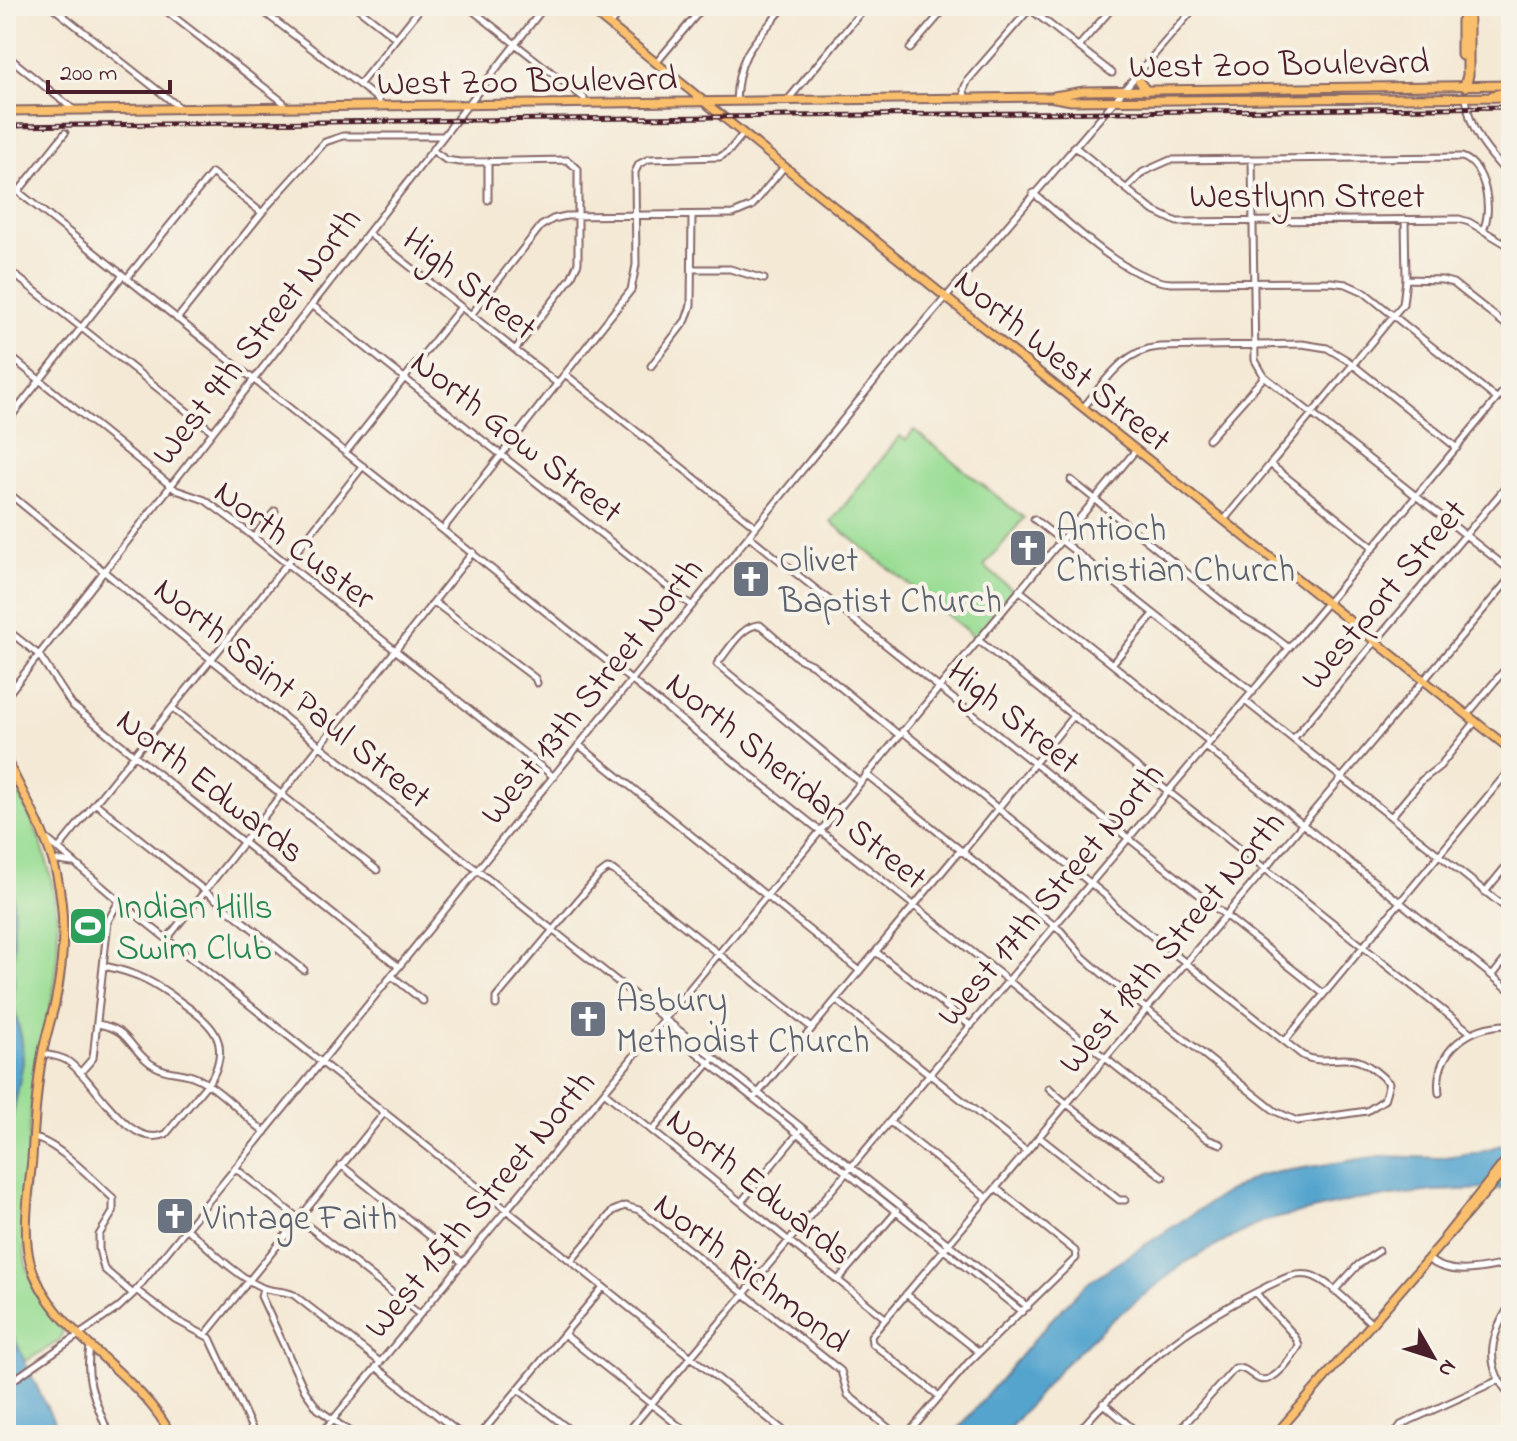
<svg xmlns="http://www.w3.org/2000/svg" width="1517" height="1441" font-family="'Indie Flower',sans-serif">
<rect width="100%" height="100%" fill="#f7f3e8"/>
<filter id="ink" filterUnits="userSpaceOnUse"><feTurbulence type="fractalNoise" baseFrequency=".0125" numOctaves="2"/><feDisplacementMap in="SourceGraphic" scale="16" xChannelSelector="R" yChannelSelector="G"/><feConvolveMatrix kernelMatrix="1 2 1 2 8 2 1 2 1" color-interpolation-filters="sRGB"/></filter>
<filter id="wash" filterUnits="userSpaceOnUse"><feTurbulence type="fractalNoise" baseFrequency=".006" numOctaves="4" result="noise"/><feDisplacementMap in="SourceGraphic" scale="32" xChannelSelector="R" yChannelSelector="G"/><feGaussianBlur stdDeviation="1.8" result="paint"/><feColorMatrix in="noise" values="0 0 0 0 0 0 0 0 0 0 0 0 0 0 0 0 0 1.4 0 .05"/><feComposite in="paint" operator="in"/></filter>
<g filter="url(#wash)">
<rect width="100%" height="100%" fill="#f4e9d5"/>
<!-- green -->
<path fill="#9add94" stroke="#727e60" stroke-width="2" d="M914 430 1024 518 984 566 1015 592 976 638 831 522 900 436 906 440Z
M6 770C49 844 68 910 53 996 48 1022 39 1047 35 1073 27 1130 26 1191 24 1249L26 1264 37 1294 48 1310 62 1325 63 1331 59 1341 24 1362 6 1317V1152L22 1041 14 1007 13 888 6 874Z"/>
<!-- water -->
<path fill="#55a4ce" stroke="#50627c" stroke-width="2" d="M6 874 13 888 14 1007 22 1041 23 1062 6 1152Z
M1511 1142V1188L1434 1191 1355 1200 1261 1222 1186 1262 1107 1324 1056 1373 1004 1435H953L1050 1321 1087 1283 1223 1194 1259 1175 1380 1156 1439 1158 1478 1152Z
M6 1317C21 1358 42 1395 60 1435H14L6 1419Z"/>
</g>
<g filter="url(#ink)">
<g fill="none" stroke-linecap="round" stroke-linejoin="round">
<defs>
<path id="minor" d="M51 6 179 107
M160 6 283 102 284 107
M256 6 379 100V107
M355 6 396 38
M467 6 584 98V104
M1030 9 1112 73
M609 25 625 6
M1078 47 1114 6
M910 49 947 6
M6 55 74 110
M656 63 704 6
M359 85 422 6
M1466 97C1469 133 1489 153 1511 178
M965 99 964 89 968 80 1032 6
M736 101C738 52 755 42 785 6
M787 101 866 6
M1074 146 1152 210 1177 222 1459 219 1469 222 1511 247
M432 150 446 160 460 162 567 160 578 169V263L571 278 515 350
M1252 159 1255 360 1264 376 1511 571
M488 161V200
M6 182 1207 1139 1221 1144
M1126 189 1143 172 1170 160 1462 157C1486 165 1493 210 1483 230
M18 192 65 133
M1033 193C1069 222 1125 280 1171 283L1331 282 1346 284 1364 292 1497 399
M368 233 558 384
M6 268 212 431
M692 269H730L764 279
M127 278 212 173 262 213
M1406 279 1442 280 1453 283 1511 329
M312 305 692 606
M471 315 541 226 553 219 566 216 733 214 752 206 784 167
M177 319 269 204 325 142 343 136H442
M6 353 176 490 205 500 236 523 554 777
M651 366 686 320 691 305 692 215
M565 374 756 527
M1083 408C1105 382 1123 350 1159 347L1302 344 1327 348 1347 360 1457 448
M6 423 123 275
M1209 439 1264 377
M346 452 461 307
M1270 464 1374 548
M1071 480 1243 618 1268 632 1289 648
M6 491 212 660 1028 1307
M1034 519 1253 692
M1224 520 1403 304 1406 279 1405 219
M443 529 631 290 636 265 635 172 639 164 649 159 720 157 729 151 743 134
M749 536 1324 994
M254 537 275 511
M1019 590 1210 742
M434 602 535 678 537 683
M6 629 39 655 72 705 399 967
M978 640 1470 1032
M1112 664 1154 614
M6 697 545 6
M1245 701 1511 912
M172 708 377 870
M1467 715 1511 662
M1293 739 1511 481
M579 745 860 971
M1206 747 1511 991
M866 774 1061 931 1083 957 1106 977 1275 1111 1297 1121 1367 1111 1384 1100 1389 1083C1379 1074 1368 1063 1355 1060 1337 1056 1320 1065 1302 1055L1118 909 1105 895 902 731
M860 782 717 664C728 651 742 624 760 625L798 658 813 665 899 735
M95 803 304 970
M1391 817 1422 780 1440 766 1476 721
M48 840 119 901 789 1435
M58 849 239 625 363 466
M52 860 72 863
M1485 892 1511 860
M167 939 473 552
M876 952 971 1026
M1493 975 1511 952
M392 976 423 1001
M836 1000 1026 1151
M496 1005V998L599 875 607 869 613 870 812 1028
M97 1024C130 1029 127 1046 150 1063 166 1075 181 1070 197 1078 220 1089 244 1116 265 1132
M669 1026 684 1042 709 1063 1022 1312
M1285 1041 1511 768
M42 1054C50 1055 59 1056 66 1060 94 1077 127 1151 166 1134L212 1078C232 1040 210 1023 181 1002 154 982 138 973 104 966
M80 1073 93 1058 108 921 119 901
M1049 1088C1084 1121 1125 1147 1163 1177
M604 1092 885 1318
M1439 1093C1434 1050 1470 1024 1511 1025
M754 1098 957 854 965 849 1073 716
M890 1122 987 1198
M653 1130 711 1061
M1039 1137 1119 1200H1125
M33 1138C56 1141 95 1182 113 1198V1212L99 1235V1249L104 1269 133 1294
M341 1165 462 1262
M235 1168 419 1314
M742 1201 800 1131
M186 1228C210 1248 234 1275 263 1288 273 1292 283 1290 294 1295L380 1362
M1428 1259C1451 1278 1485 1268 1511 1263
M571 1261 613 1211 625 1206 639 1210 841 1371 848 1395 897 1435
M838 1280 897 1211
M263 1288 261 1296 305 1391 318 1409 354 1435
M136 1290 176 1320 210 1338 255 1435
M1334 1291 1358 1265 1379 1251
M906 1294 979 1352
M1511 1304C1490 1335 1483 1366 1511 1396
M206 1334 385 1112
M564 1334 690 1435
M90 1347C84 1382 97 1403 109 1435
M376 1367 462 1435
M6 1385 118 1308 133 1294 881 373 1196 6
M518 1389 576 1435
M939 1396 878 1348 872 1343 871 1336 1511 577
M1103 1403 1140 1435
M320 1435 1136 450
M480 1435 603 1287
M625 1435 1333 596 1511 382
M907 1435 968 1363 1076 1258 1075 1251 996 1188
M1075 1435C1129 1373 1188 1324 1262 1289 1277 1282 1292 1272 1309 1275 1328 1279 1356 1310 1371 1323
M1175 1435 1235 1368C1246 1367 1249 1374 1259 1379 1274 1385 1292 1357 1299 1346 1297 1332 1266 1310 1256 1292
M1394 1435 1401 1425 1409 1421 1499 1380"/>
<path id="major" d="M586 6 980 325 1511 750
M1141 68 1139 81 1147 91
M1054 96 1084 91 1511 85
M6 111 1049 97 1071 101 1511 97
M6 759C25 798 47 833 57 876 66 917 64 961 55 1003 51 1020 45 1038 42 1056 36 1090 34 1124 32 1159 29 1192 22 1230 30 1262 49 1332 139 1371 171 1435
M1445 1237 1511 1154
M1275 1435 1511 1163"/>
<path id="highway" d="M1462 55V21
M1465 86 1468 75V6
M1493 96 1511 92"/>
</defs>
<!-- minor casing -->
<use href="#minor" stroke="#866666" stroke-width="9"/>
<!-- major casing -->
<use href="#major" stroke="#866666" stroke-width="11"/>
<!-- highway casing -->
<use href="#highway" stroke="#866666" stroke-width="13"/>
<!-- minor -->
<use href="#minor" stroke="#fff" stroke-width="5"/>
<!-- major -->
<use href="#major" stroke="#f9bf6c" stroke-width="7"/>
<!-- highway -->
<use href="#highway" stroke="#f9bf6c" stroke-width="9"/>
<defs>
<path id="rail" d="M6 126 1511 107"/>
</defs>
<!-- rail casing -->
<use href="#rail" stroke="#4a1f2b" stroke-width="5"/>
<!-- rail -->
<use href="#rail" stroke="#f7f3e8" stroke-width="2" stroke-dasharray="6" stroke-linecap="butt"/>
</g>
</g>
<!-- icons -->
<defs>
<symbol id="church-square" viewBox="-11 -11 22 22"><rect x="-9" y="-9" width="18" height="18" rx="4" fill="#6b7280" stroke="#f7f3e8"/><path d="M-1.2-6h2.4v3.5h3.3v2.4h-3.3V6h-2.4V-.1h-3.3v-2.4h3.3Z" fill="#fff"/></symbol>
<symbol id="stadium-square" viewBox="-11 -11 22 22"><rect x="-9" y="-9" width="18" height="18" rx="4" fill="#2e9e5b" stroke="#f7f3e8"/><path d="M0-5a6.5 5 0 1 0 0 10a6.5 5 0 1 0 0-10ZM-3.5-1.8h7v3.6h-7Z" fill="#fff"/></symbol>
</defs>
<g fill-rule="evenodd">
<use href="#church-square" x="1006" y="526" width="44" height="44"/>
<use href="#church-square" x="729" y="557" width="44" height="44"/>
<use href="#stadium-square" x="66" y="904" width="44" height="44"/>
<use href="#church-square" x="566" y="997" width="44" height="44"/>
<use href="#church-square" x="153" y="1194" width="44" height="44"/>
</g>
<g text-anchor="middle" stroke-width="8" stroke-linejoin="round" paint-order="stroke">
<!-- street labels -->
<g font-size="36" fill="#4a1f2b" stroke="#f7f3e8">
<text transform="translate(1279 62) rotate(-1)" y="13">West Zoo Boulevard</text>
<text transform="translate(527 79) rotate(-1)" y="13">West Zoo Boulevard</text>
<text x="1307" y="207">Westlynn Street</text>
<text transform="translate(471 282) rotate(38)" y="13">High Street</text>
<text transform="translate(255 335) rotate(-52)" y="13">West 9th Street North</text>
<text transform="translate(1064 359) rotate(39)" y="13">North West Street</text>
<text transform="translate(518 435) rotate(38)" y="13">North Gow Street</text>
<text transform="translate(296 543) rotate(37)" y="13">North Custer</text>
<text transform="translate(1382 593) rotate(-50)" y="13">Westport Street</text>
<text transform="translate(590 690) rotate(-51)" y="13">West 13th Street North</text>
<text transform="translate(294 691) rotate(39)" y="13">North Saint Paul Street</text>
<text transform="translate(1015 715) rotate(39)" y="13">High Street</text>
<text transform="translate(798 779) rotate(39)" y="13">North Sheridan Street</text>
<text transform="translate(212 784) rotate(38)" y="13">North Edwards</text>
<text transform="translate(1049 893) rotate(-50)" y="13">West 17th Street North</text>
<text transform="translate(1170 941) rotate(-50)" y="13">West 18th Street North</text>
<text transform="translate(761 1185) rotate(39)" y="13">North Edwards</text>
<text transform="translate(478 1203) rotate(-50)" y="13">West 15th Street North</text>
<text transform="translate(753 1271) rotate(38)" y="13">North Richmond</text>
</g>
<!-- worship labels -->
<g font-size="36" fill="#5b616d" stroke="#f7f3e8" text-anchor="start">
<text x="1056" y="540">Antioch<tspan x="1056" dy="41">Christian Church</tspan></text>
<text x="779" y="571">Olivet<tspan x="779" dy="41">Baptist Church</tspan></text>
<text x="616" y="1011">Asbury<tspan x="616" dy="41">Methodist Church</tspan></text>
<text x="203" y="1229">Vintage Faith</text>
</g>
<!-- leisure labels -->
<g font-size="36" fill="#27864d" stroke="#f7f3e8" text-anchor="start">
<text x="116" y="918">Indian Hills<tspan x="116" dy="41">Swim Club</tspan></text>
</g>
</g>
<!-- margin -->
<rect width="1517" height="1441" fill="none" stroke="#f7f3e8" stroke-width="32"/>
<!-- north arrow -->
<g transform="translate(1433 1357) rotate(129)" stroke="#f7f3e8" stroke-width="6" paint-order="stroke">
<path d="M0-6L14 30L0 20L-14 30Z" fill="#4a1f2b"/>
<text y="-12" font-size="22" font-weight="bold" text-anchor="middle" fill="#4a1f2b">N</text>
</g>
<!-- scale -->
<path d="M48 80v12h122v-12" fill="none" stroke="#4a1f2b" stroke-width="4"/>
<text x="60" y="80" font-size="24" fill="#4a1f2b" stroke="#f7f3e8" stroke-width="6" paint-order="stroke">200 m</text>
</svg>
